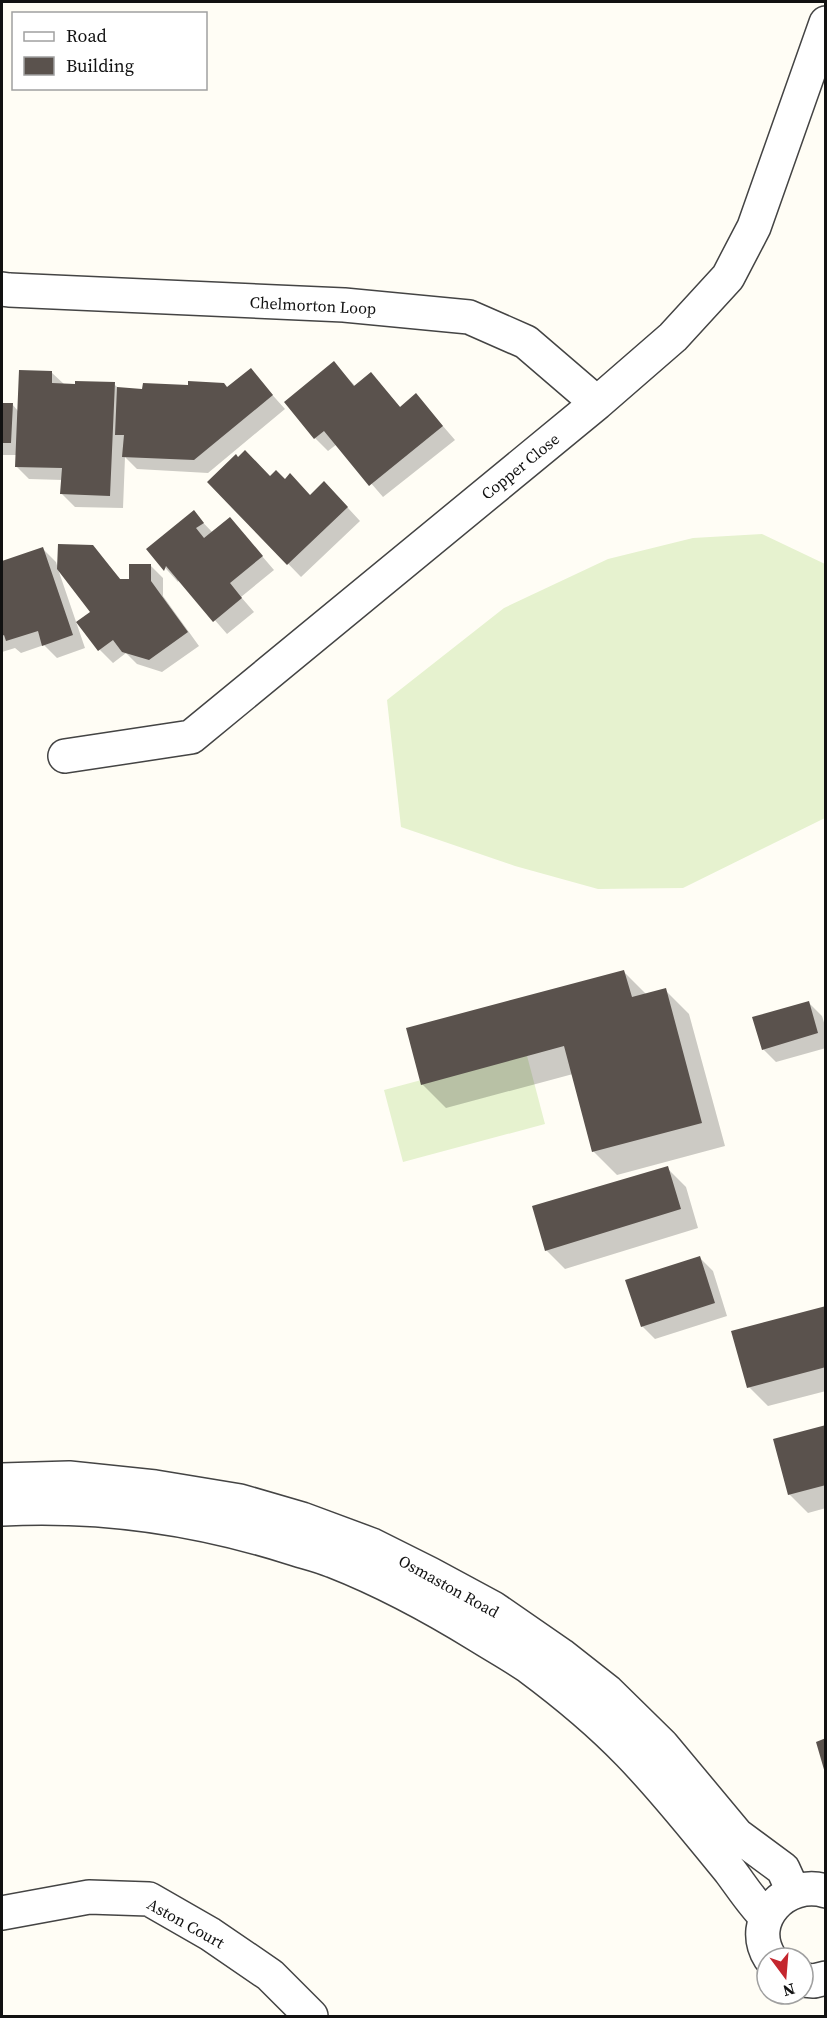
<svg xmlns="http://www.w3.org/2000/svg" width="827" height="2018" font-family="'Source Serif 4',serif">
<rect width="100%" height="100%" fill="#fffdf5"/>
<!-- pitch -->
<path fill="#e6f2cf" d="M762 534 825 564V818L683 888 598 889 515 866 401 827 387 700 504 608 608 559 693 538Z
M526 1052 545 1124 403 1162 384 1090Z"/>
<!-- shadow -->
<path fill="#0003" d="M334 363 356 387 371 374 401 408 416 395 455 440 383 497 337 444 328 451 315 438Z
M250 370 285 409 208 473 137 469 125 457 123 508 75 507 62 494 63 480 29 479 16 466 17 455H3L2 479V404H12L18 411 51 372 65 385 114 384 119 389 144 390 227 389Z
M270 478 285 481 311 496H337L360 521 301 577 209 482Z
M193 512 213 533 230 519 274 570 241 597 254 612 227 634 179 579 178 582 149 550Z
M92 546 122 581 131 580 150 565 163 578V596L199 646 162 672 137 664 126 653 113 663 100 650 78 623 92 613 58 569 85 648 57 658 44 645 21 653 15 648 2 652V563L43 549 56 562 58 569Z
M624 972 647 995 665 990 689 1014 725 1146 617 1175 593 1151 573 1074 446 1108 422 1084Z
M809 1003 822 1016 826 1029V1048L776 1062 763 1049Z
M667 1168 686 1187 698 1228 565 1269 546 1250Z
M700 1258 713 1271 727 1316 655 1339 642 1326Z
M826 1307V1391L768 1406 749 1387Z
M826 1427V1508L808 1513 789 1494Z"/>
<!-- building -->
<path fill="#5a524d" d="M334 361 354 386 371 372 400 407 416 393 443 426 369 486 324 431 314 439 284 402Z
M251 368 273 395 194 460 122 457 124 435H115L117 387 142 389 143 383 188 385V381L224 383 227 387Z
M19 370 52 371V383L75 384V381L115 382 110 496 60 494 62 468 15 467Z
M2 403H13L11 443H2Z
M245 450 270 476 276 470 285 479 290 473 310 495 324 481 348 507 287 565 207 482 236 454 238 457Z
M194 510 204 523 196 528 204 538 230 517 263 556 230 583 242 598 213 622 166 566 164 571 146 549Z
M58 544 93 545 120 579H129V564H151V581L188 632 149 660 122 652 113 640 98 651 76 622 90 612 57 569Z
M43 547 73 635 42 646 38 631 6 641 4 635 2 636V561Z
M624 970 632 997 666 988 702 1123 592 1152 564 1046 421 1085 406 1028Z
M809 1001 818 1033 762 1050 752 1017Z
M668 1166 681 1209 545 1251 532 1206Z
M700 1256 715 1303 641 1327 625 1280Z
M826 1306V1367L747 1388 731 1331Z
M826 1425V1485L788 1495 773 1439Z
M826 1738V1773H825L816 1742Z"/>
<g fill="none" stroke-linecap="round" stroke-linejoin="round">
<defs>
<path id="minor" d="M2 289 9 290 344 305 469 317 526 342 597 403
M65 756 191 737 597 403 673 337 728 277 754 227 826 23
M2 1913 89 1897 149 1899 210 1934 270 1975 311 2016"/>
<path id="tertiary" d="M2 1480 69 1478 155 1487 240 1501 302 1519 372 1545 430 1574 493 1608 561 1655 608 1692 662 1745 737 1835 783 1869 793 1891
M2 1509C99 1504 197 1518 289 1547 304 1552 319 1555 333 1561 384 1581 432 1607 479 1636 495 1646 513 1656 529 1667 564 1693 599 1722 629 1753 665 1790 697 1831 730 1871 742 1887 752 1903 766 1917
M770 1958C746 1920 786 1879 826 1891
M803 1980 814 1981 826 1978"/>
</defs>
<!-- minor casing -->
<use href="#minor" stroke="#444" stroke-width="36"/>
<!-- tertiary casing -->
<use href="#tertiary" stroke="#444" stroke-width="36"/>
<!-- minor -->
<use href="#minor" stroke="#fff" stroke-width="33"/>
<!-- tertiary -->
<use href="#tertiary" stroke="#fff" stroke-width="33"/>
</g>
<g text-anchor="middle" stroke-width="6" stroke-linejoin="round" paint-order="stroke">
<!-- street labels -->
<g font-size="16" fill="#111" stroke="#fff">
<text transform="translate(313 305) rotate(3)" y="6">Chelmorton Loop</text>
<text transform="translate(520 466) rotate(-39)" y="6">Copper Close</text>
<text transform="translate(449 1586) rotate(29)" y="6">Osmaston Road</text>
<text transform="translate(186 1923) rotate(29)" y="6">Aston Court</text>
</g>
</g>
<!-- border -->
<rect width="827" height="2018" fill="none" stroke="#111111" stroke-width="6"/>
<!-- legend -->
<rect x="12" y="12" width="195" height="78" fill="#ffffff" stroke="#a0a0a0" stroke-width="1.5"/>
<rect x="24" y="32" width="30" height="9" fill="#ffffff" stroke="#a0a0a0" stroke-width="1.5"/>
<text x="66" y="42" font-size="18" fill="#111111">Road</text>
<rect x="24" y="57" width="30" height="18" fill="#5a524d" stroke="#a0a0a0" stroke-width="1.5"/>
<text x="66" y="72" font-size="18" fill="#111111">Building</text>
<!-- north arrow -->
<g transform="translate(785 1976) rotate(164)"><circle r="28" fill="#ffffff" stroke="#a0a0a0" stroke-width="1.5"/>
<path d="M0-4.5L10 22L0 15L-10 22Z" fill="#c4262e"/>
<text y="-9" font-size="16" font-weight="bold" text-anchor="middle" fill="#111111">N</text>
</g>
</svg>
